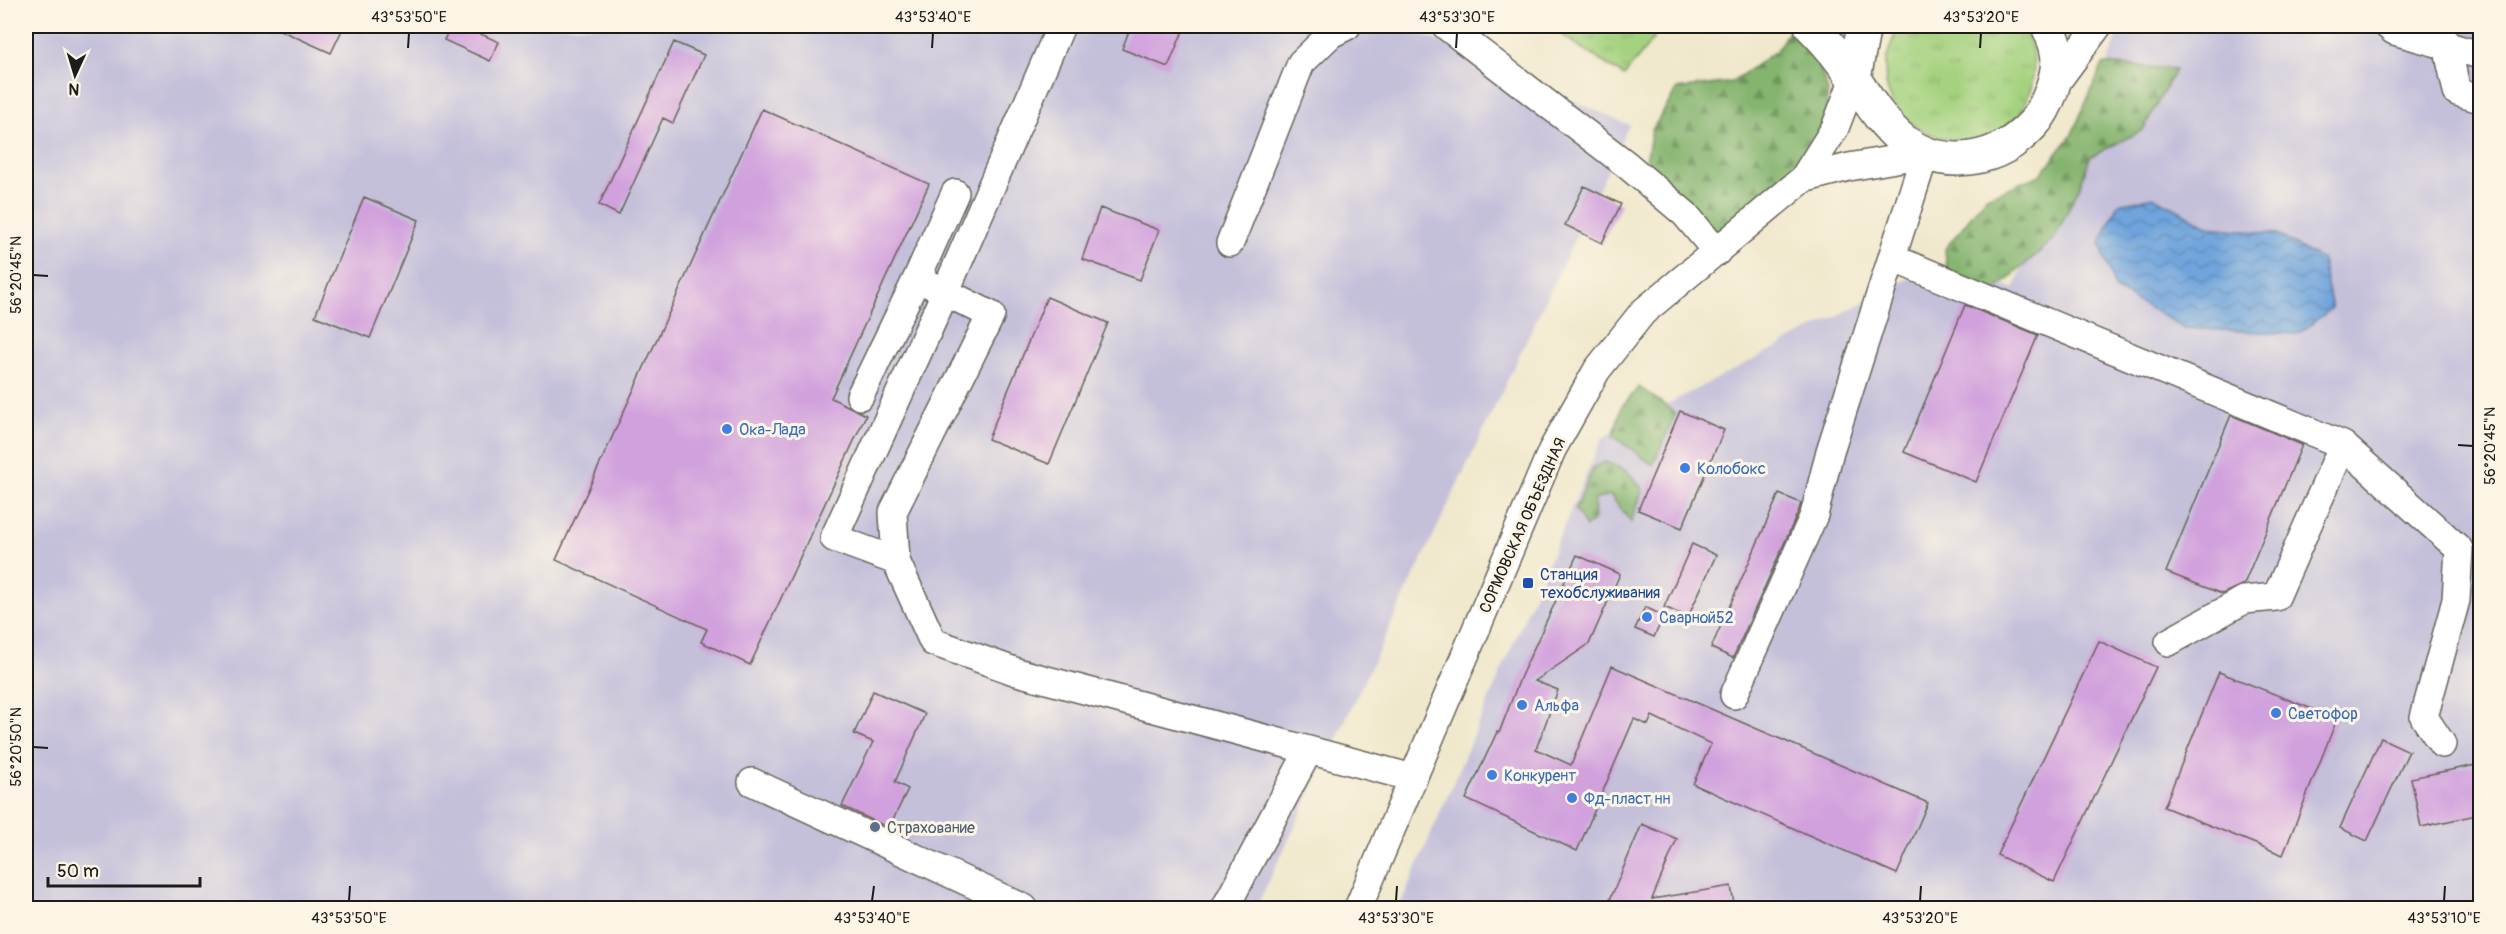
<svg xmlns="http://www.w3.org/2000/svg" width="2506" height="934" font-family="Pangolin,sans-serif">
<defs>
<pattern id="grass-tufts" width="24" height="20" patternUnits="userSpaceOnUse" patternTransform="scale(1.5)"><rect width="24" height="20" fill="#a5d27f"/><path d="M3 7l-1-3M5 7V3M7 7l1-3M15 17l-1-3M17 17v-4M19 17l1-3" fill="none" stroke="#8db46d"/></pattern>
<pattern id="forest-firs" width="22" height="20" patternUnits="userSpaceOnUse" patternTransform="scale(1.5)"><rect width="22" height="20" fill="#84b46e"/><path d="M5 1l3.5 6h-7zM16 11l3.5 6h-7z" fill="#6b925a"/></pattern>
<pattern id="water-waves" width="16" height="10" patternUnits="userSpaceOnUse" patternTransform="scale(1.5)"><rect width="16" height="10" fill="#70a4dc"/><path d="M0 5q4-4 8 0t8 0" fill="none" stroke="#5b85b2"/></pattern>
</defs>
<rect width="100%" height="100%" fill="#fcf5e5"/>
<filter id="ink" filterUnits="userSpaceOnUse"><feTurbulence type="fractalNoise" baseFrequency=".0167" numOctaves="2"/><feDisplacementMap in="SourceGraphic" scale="12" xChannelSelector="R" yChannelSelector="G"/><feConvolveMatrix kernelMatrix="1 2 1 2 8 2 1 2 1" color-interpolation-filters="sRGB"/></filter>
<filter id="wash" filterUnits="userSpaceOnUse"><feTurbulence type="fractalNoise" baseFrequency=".008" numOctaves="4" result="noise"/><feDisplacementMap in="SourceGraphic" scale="24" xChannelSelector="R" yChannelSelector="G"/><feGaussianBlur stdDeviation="1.35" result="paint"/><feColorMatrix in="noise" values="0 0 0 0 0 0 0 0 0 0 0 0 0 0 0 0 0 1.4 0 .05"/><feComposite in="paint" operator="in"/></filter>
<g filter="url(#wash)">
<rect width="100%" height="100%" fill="#f0e8cc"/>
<!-- industrial -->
<path fill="#c5c0da" d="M26 26H1403L1629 125 1256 908H26Z
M2122 26H2480V908H1399L1602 438 1935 265 2014 289Z"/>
<!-- grass -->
<path fill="url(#grass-tufts)" stroke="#60774e" stroke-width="1.5" d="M1548 26H1663L1624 76Z
M1900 26H2020C2033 41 2035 58 2033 77 2020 187 1833 142 1900 26Z"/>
<!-- forest -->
<path fill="url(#forest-firs)" stroke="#506845" stroke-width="1.5" d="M1788 32 1816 56 1828 91 1823 133 1796 175 1725 238 1699 223 1646 161 1652 130 1677 89 1732 82 1777 50Z
M2103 64 2176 69 2143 130 2090 157 2080 186 2054 239 1980 304 1948 284 1945 249 1986 197 2040 175 2071 136Z
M1639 387 1676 413 1653 465 1613 436 1622 406Z
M1605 462 1627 471 1643 489 1631 522 1610 495 1594 500 1595 519 1586 527 1575 509 1594 467Z"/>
<!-- water -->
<path fill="url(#water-waves)" stroke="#46607c" stroke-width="1.5" d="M2154 197 2209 227 2276 234 2322 260 2332 308 2298 334 2185 328 2115 289 2100 243 2118 204Z"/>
<g id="blocks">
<!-- building -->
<path fill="#d1a1dd" d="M271 26H344L331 53Z
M451 26H463L499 42 490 61 444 40Z
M1131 26H1185L1168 67 1122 49Z
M674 42 704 55 673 123 663 118 619 215 599 205Z
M762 109 929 184 831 398 866 415 750 665 701 642 707 629 556 560Z
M1584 186 1621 204 1602 243 1565 225Z
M364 197 419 220 370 338 315 316Z
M1100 208 1159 230 1140 280 1082 259Z
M1047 297 1108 323 1049 464 988 439Z
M1965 305 2038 335 1976 482 1904 452Z
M1680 411 1724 430 1682 528 1638 510Z
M2231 415 2302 445 2244 584 2222 594 2166 572Z
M1779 494 1801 503 1799 510 1733 658 1711 648Z
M1692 544 1716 555 1688 617 1664 607Z
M1577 555 1620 574 1589 644 1535 681 1558 690 1536 749 1571 765 1612 666 1928 803 1897 874 1693 784 1711 744 1652 716 1648 725 1634 719 1577 851 1466 799 1497 732 1499 733 1521 676Z
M1645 607 1664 616 1654 637 1635 629Z
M2099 641 2156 667 2054 882 1997 855Z
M2219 672 2337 719 2283 855 2164 807Z
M873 691 925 714 895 782 908 789 889 828 842 806 873 742 854 734Z
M2381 738 2409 751 2367 841 2340 828Z
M2481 764V814L2421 827 2411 778Z
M1642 824 1677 839 1652 899 1731 886 1735 909H1651L1650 903 1648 909H1606Z"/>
</g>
</g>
<g filter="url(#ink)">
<use href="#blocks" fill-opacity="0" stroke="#66635a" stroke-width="1.5"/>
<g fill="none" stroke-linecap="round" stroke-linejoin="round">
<defs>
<path id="minor" d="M1446 26 1627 165 1685 214 1717 252
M2388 26 2394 31 2480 55
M2441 32 2447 45 2457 92 2480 99
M2053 87 2098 26
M1230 243 1301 63 1331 34 1347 26
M1892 258 2343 445 2276 597 2244 600 2169 642
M917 278 955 193
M860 396 917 278 991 315 893 512 896 561 933 642 1017 672 1413 778
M2343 445 2459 549 2456 600 2424 717 2442 744
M896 561 834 538 945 293 1061 26
M1734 695 1814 515 1830 451 1925 154 1849 167 1803 179
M752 782 1024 908
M1225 908 1309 750
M1358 908 1552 450 1597 370 1643 312 1803 179 1835 128 1854 78"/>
<path id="major" d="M1811 26C1827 42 1842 60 1854 79 1884 124 1909 166 1971 158 1997 154 2015 143 2033 124 2047 109 2061 71 2057 52 2056 43 2051 34 2048 26
M1854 78 1864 26"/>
</defs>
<!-- minor casing -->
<use href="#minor" stroke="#66635a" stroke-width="30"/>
<!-- major casing -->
<use href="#major" stroke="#66635a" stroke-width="36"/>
<!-- minor -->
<use href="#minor" stroke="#fff" stroke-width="27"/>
<!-- major -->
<use href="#major" stroke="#fff" stroke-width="33"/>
</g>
</g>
<!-- ticks -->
<path fill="none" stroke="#1c1c1c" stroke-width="2" d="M408 48 409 33M932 48 933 33M1456 48 1457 33M1980 48 1981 33M33 275 48 276M2458 445 2473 446M33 747 48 748M349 901 350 886M872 901 874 886M1396 901 1397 886M1920 901 1921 886M2444 901 2445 886"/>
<!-- markers -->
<g fill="#3f7fe0" stroke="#fcf5e5" stroke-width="2">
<circle cx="727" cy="429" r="6"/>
<circle cx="1685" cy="468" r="6"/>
<circle cx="1647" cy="617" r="6"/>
<circle cx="1522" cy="705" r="6"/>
<circle cx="2276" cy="713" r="6"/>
<circle cx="1492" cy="775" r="6"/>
<circle cx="1572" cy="798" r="6"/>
</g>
<rect fill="#1a4fb4" stroke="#fcf5e5" stroke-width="2" x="1522" y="577" width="12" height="12" rx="3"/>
<circle fill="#5c6f8a" stroke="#fcf5e5" stroke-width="2" cx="875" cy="827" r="6"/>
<g text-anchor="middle" stroke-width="6" stroke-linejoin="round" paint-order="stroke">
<!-- shop labels -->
<g font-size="16" fill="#366cbe" stroke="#fcf5e5" text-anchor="start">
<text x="739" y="435">Ока-Лада</text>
<text x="1697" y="474">Колобокс</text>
<text x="1659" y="623">Сварной52</text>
<text x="1534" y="711">Альфа</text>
<text x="2288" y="719">Светофор</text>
<text x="1504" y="781">Конкурент</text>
<text x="1584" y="804">Фд-пласт нн</text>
</g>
<!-- street labels -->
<g font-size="16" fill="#1c1c1c" stroke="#fcf5e5">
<text transform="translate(1522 525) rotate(-66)" y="6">СОРМОВСКАЯ ОБЪЕЗДНАЯ</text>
</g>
<!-- transit labels -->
<g font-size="16" fill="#164399" stroke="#fcf5e5" text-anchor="start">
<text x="1540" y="580">Станция<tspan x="1540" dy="18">техобслуживания</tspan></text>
</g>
<!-- service labels -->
<g font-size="16" fill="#4e5e75" stroke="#fcf5e5" text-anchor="start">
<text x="887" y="833">Страхование</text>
</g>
</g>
<!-- margin -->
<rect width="2506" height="934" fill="none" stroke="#fcf5e5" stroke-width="66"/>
<!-- north arrow -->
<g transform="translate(75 75) rotate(184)" stroke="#fcf5e5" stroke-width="4.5" paint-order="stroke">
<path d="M0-4.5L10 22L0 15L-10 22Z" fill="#1c1c1c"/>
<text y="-9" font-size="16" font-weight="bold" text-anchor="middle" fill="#1c1c1c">N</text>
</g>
<!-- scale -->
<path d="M48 877v9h152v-9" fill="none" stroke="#1c1c1c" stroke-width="3"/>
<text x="57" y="877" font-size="18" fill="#1c1c1c" stroke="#fcf5e5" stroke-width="4.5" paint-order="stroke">50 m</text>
<rect x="33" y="33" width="2440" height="868" fill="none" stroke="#1c1c1c" stroke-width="2"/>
<g font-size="15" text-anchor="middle" fill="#1c1c1c">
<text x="409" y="22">43°53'50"E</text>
<text x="933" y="22">43°53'40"E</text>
<text x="1457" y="22">43°53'30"E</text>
<text x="1981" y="22">43°53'20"E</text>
<text transform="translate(16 275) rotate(-90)" y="5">56°20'45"N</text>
<text transform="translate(2490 446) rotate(-90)" y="5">56°20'45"N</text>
<text transform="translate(16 747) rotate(-90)" y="5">56°20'50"N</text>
<text x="349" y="923">43°53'50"E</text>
<text x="872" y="923">43°53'40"E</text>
<text x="1396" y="923">43°53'30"E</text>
<text x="1920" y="923">43°53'20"E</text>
<text x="2444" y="923">43°53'10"E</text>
</g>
</svg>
